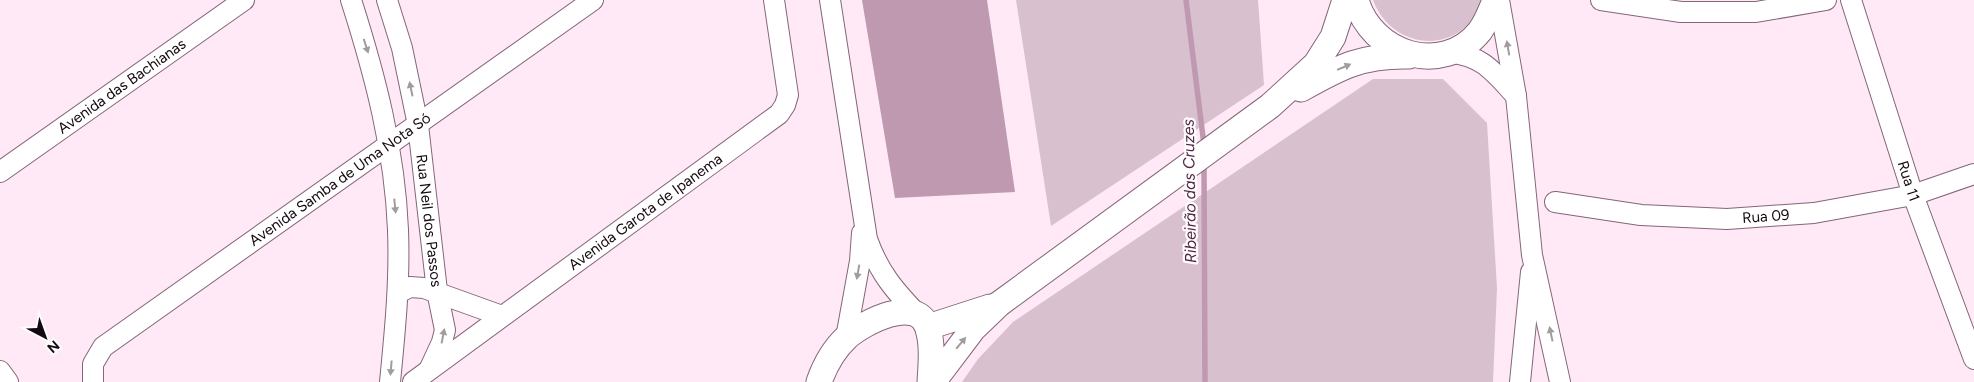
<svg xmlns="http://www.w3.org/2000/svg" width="1974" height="382" font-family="Figtree,sans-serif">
<rect width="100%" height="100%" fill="#ffe9f6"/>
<!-- green -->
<path fill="#d9c0cf" d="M1016 0H1258L1264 85 1051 226Z
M1373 0H1482C1464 56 1393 53 1373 0Z
M1373 79H1443L1487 123 1497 288 1493 382H962L978 359 1013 322Z"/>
<!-- water -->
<path fill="#be99b0" d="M862 0H987L1015 192 895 198Z"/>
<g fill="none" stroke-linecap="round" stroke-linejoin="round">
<!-- stream -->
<path stroke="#be99b0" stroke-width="5.5" d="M1186 0 1204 145
M1204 164 1205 382"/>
<defs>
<g id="minor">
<path d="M351 0C375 75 395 151 398 230 400 281 395 331 390 382"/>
<path id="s1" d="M387 0 402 48 418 125 437 291 445 330 442 342 430 368"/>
<path d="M830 0 867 239C879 273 895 291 920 317"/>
<path d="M1499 0 1516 96 1532 255 1560 382"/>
<path d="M1601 0 1681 12H1756L1826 0"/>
<path id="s2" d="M1851 0 1913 195 1974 359"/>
<path d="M1448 52C1483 56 1493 71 1516 96"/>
<path id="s3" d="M0 172 244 0"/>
<path id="s4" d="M1555 202 1641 215 1727 219 1814 213 1913 195 1974 174"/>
<path d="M398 293 410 287 424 288 502 316"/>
<path d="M846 338 860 261 862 233"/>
<path d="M0 371 8 382"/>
<path id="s5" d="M93 382V364L103 347 593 0"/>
<path id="s6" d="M413 382 779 114 785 105 788 95 774 0"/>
<path d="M1520 382 1531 272"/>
</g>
<path id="tertiary" d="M1356 0C1371 54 1442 78 1480 31 1487 21 1491 11 1495 0
M1301 89C1340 67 1362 55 1409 56
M928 327 990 307
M819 382C825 365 833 350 847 337 863 323 918 293 928 329 933 345 931 365 930 382
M933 382 973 329 999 304 1270 106 1316 64 1333 37 1345 0"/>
</defs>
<!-- minor casing -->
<use href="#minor" stroke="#846579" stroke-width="22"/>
<!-- tertiary casing -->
<use href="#tertiary" stroke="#846579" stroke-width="27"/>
<!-- minor -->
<use href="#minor" stroke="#fff" stroke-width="20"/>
<!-- tertiary -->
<use href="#tertiary" stroke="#fff" stroke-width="25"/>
</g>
<!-- one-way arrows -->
<defs><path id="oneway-solid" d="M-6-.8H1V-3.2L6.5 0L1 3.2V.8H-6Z" transform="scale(1.25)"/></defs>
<g fill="#a19d9f">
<use href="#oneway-solid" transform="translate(366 46) rotate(72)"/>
<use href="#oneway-solid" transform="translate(1508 48) rotate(-100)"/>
<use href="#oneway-solid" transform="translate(1344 67) rotate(-23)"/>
<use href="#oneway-solid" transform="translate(411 89) rotate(-102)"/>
<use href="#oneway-solid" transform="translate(395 206) rotate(84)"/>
<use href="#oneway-solid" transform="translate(858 272) rotate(100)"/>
<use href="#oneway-solid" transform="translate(1551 334) rotate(-102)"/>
<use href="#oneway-solid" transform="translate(443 336) rotate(-79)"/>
<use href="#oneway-solid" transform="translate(961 343) rotate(-50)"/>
<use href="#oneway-solid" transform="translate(391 368) rotate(95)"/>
</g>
<g text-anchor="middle" stroke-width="4.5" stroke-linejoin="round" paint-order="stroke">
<!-- street labels -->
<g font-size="15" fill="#140910" stroke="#fdfdfd">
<text dy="5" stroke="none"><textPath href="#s3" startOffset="149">Avenida das Bachianas</textPath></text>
<text dy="5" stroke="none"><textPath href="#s5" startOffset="328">Avenida Samba de Uma Nota Só</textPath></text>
<text dy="5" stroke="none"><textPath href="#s2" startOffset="190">Rua 11</textPath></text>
<text dy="5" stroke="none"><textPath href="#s6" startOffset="288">Avenida Garota de Ipanema</textPath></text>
<text dy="5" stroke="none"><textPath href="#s4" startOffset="212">Rua 09</textPath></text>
<text dy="5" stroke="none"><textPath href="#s1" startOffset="225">Rua Neil dos Passos</textPath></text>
</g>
<!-- water labels -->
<g font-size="16" font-style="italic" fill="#532444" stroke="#fdfdfd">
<text transform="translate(1189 191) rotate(-91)" y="6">Ribeirão das Cruzes</text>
</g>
</g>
<!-- north arrow -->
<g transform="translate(45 337) rotate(139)" stroke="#fdfdfd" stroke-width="4" paint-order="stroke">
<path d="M0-4L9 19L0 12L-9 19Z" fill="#140910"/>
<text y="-8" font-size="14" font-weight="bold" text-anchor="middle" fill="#140910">N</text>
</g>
</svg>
